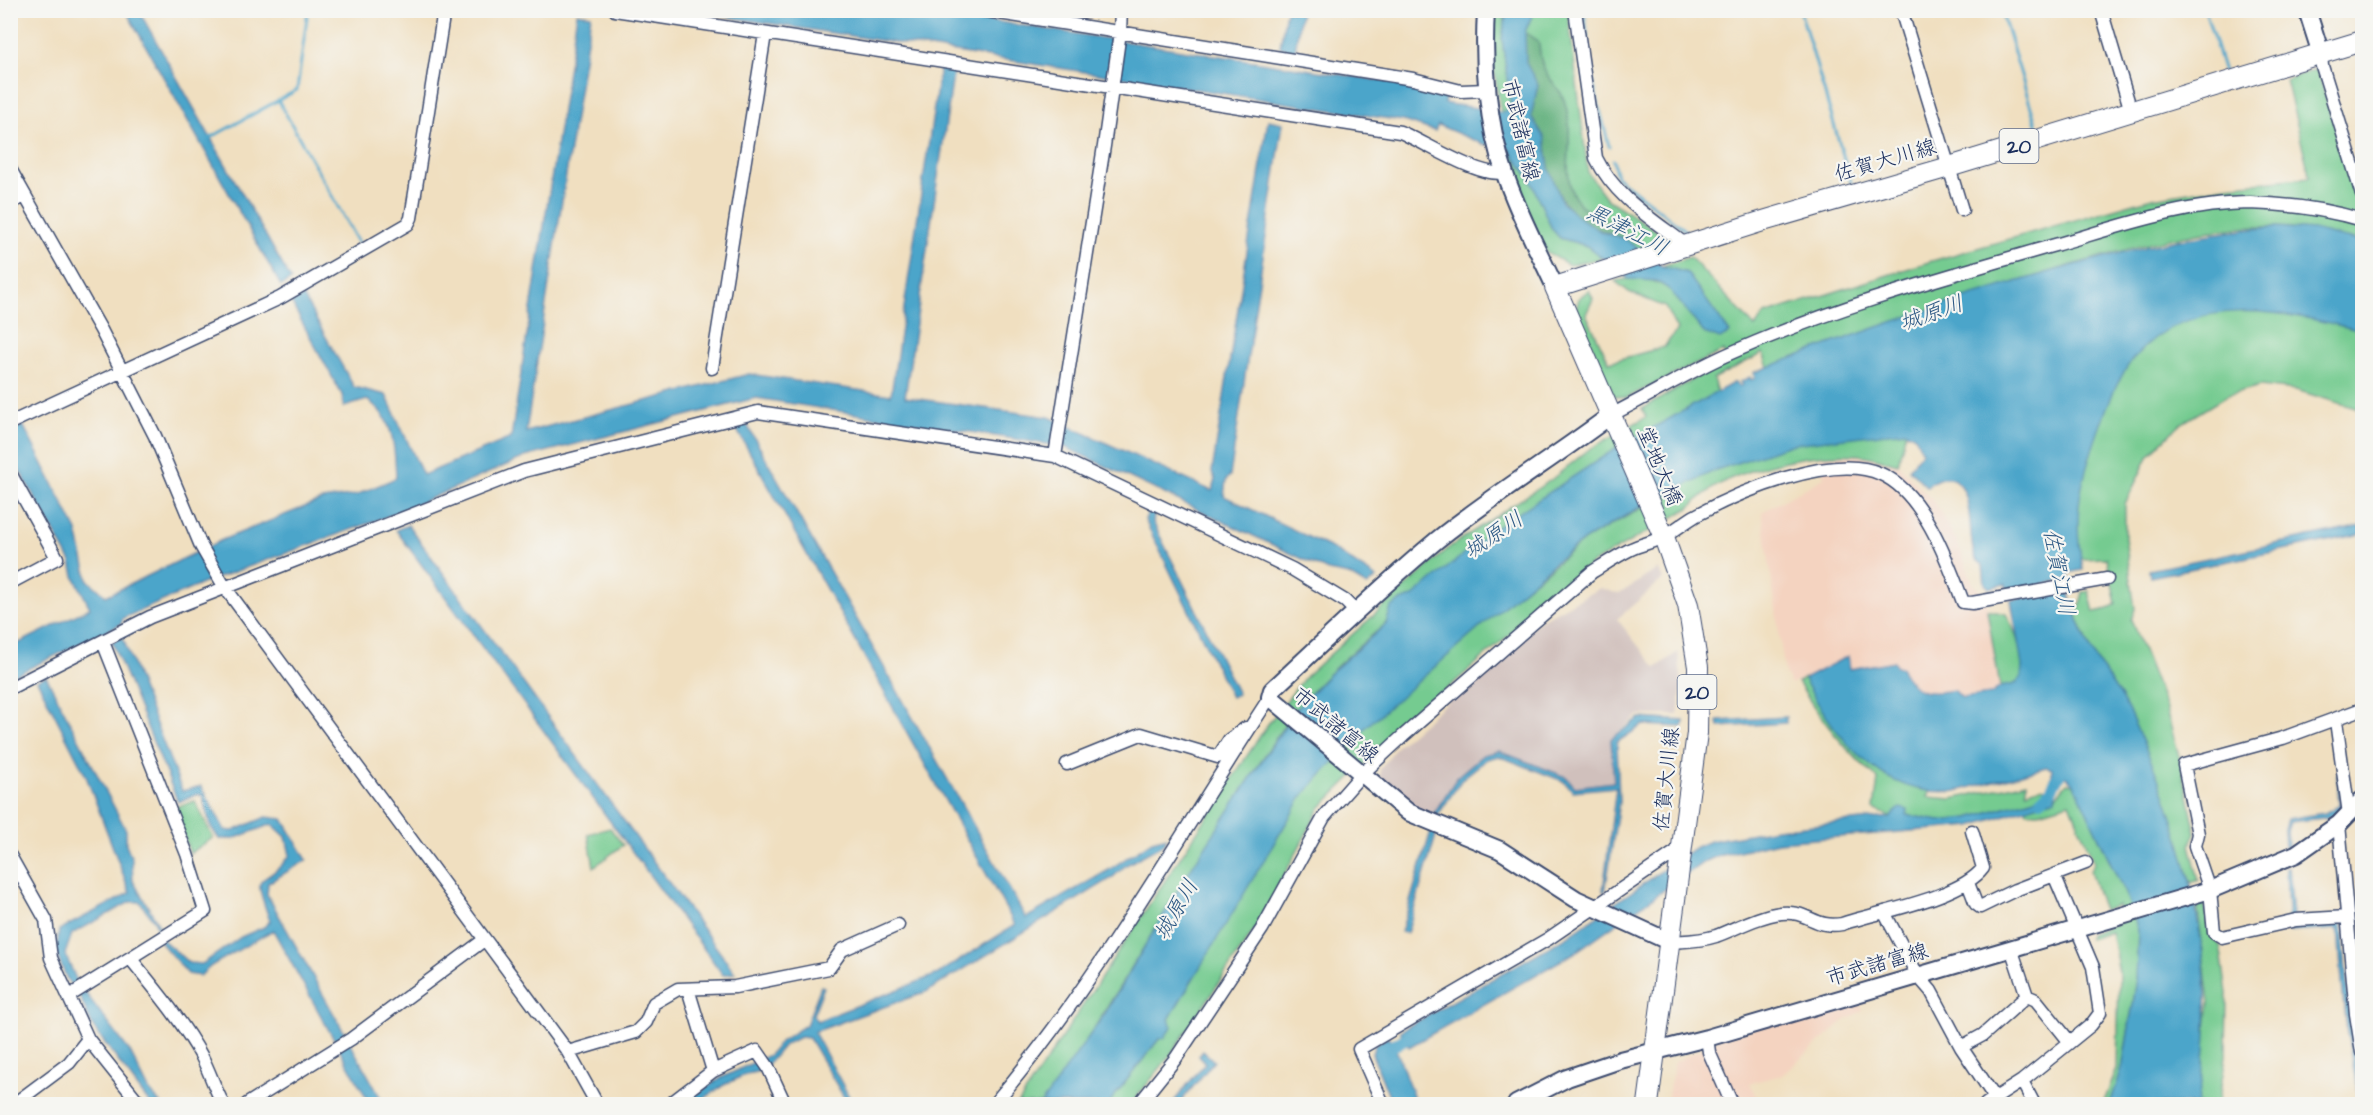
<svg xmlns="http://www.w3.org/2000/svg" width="2373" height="1115" font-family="'Architects Daughter','Klee One',sans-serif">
<rect width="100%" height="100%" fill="#f6f6f2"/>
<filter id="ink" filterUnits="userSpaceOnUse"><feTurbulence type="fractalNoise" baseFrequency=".0167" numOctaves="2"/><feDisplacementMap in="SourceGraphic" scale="12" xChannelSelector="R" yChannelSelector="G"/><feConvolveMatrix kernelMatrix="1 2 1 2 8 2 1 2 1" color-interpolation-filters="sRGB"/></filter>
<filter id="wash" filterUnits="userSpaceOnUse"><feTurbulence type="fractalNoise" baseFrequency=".008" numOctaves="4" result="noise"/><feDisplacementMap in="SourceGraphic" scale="24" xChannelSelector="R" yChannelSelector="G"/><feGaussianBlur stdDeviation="1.35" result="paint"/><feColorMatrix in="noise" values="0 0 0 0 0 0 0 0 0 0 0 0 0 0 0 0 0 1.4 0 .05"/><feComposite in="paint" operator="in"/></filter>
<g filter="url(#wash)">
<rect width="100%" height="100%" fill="#f0dfc0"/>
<!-- built -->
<path fill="#f4d3c0" d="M1820 455H1859L1898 464 1933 501 1957 541 1973 584 1986 597 2000 687 1991 694 1962 698 1954 690 1936 693 1919 690 1907 682 1901 667 1850 669 1847 656 1791 685 1785 674 1762 512 1824 478Z
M1858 999 1863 1010 1844 1021 1782 1075 1750 1083 1759 1104H1699L1667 1099 1675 1062 1722 1038Z"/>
<!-- industrial -->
<path fill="#d0c0bc" d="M1658 569 1663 579 1617 619 1656 668 1678 652 1682 684 1678 715H1639L1611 739 1615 782 1575 787 1566 777 1499 751 1483 755 1458 776 1433 815 1414 810 1381 787 1380 769 1398 745 1543 619 1600 588 1619 594Z"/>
<!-- green -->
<path fill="#74cb90" stroke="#487d77" stroke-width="1.5" d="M1534 11H1568L1588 173 1607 199 1665 236 1663 240 1638 249 1625 239 1624 225C1537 205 1583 156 1564 100 1560 88 1549 80 1544 69 1540 61 1540 50 1538 41L1525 32Z
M1494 16 1505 17 1502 39 1511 108 1501 113 1493 63Z
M2317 69 2356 194 2362 189V242C2334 235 2307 228 2278 227 2209 225 2137 246 2072 265 1963 297 1859 334 1753 373L1768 367 1763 353 1713 379 1717 392 1726 395 1412 597C1382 608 1397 614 1382 627 1351 652 1319 680 1294 712 1274 738 1257 768 1239 796 1172 897 1112 1003 1046 1104H1018L1268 724 1306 676 1451 546 1552 479 1588 450 1646 417 1642 409 1728 359 1723 351 1626 398 1614 396 1576 309 1579 298 1589 290 1593 299 1586 314 1609 362 1664 347 1677 330 1665 307 1629 292 1615 281C1636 277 1652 277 1670 290L1687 273 1662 266 1690 257 1755 327 1765 314 1932 261 2152 198 2226 186 2310 177 2286 80Z
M1509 148 1529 177 1552 229 1560 238 1587 246 1603 258 1569 265 1545 251 1514 177Z
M2193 311H2288L2362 331V410L2296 390 2260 386 2228 395 2179 425 2149 455 2125 504V538L2135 609 2131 620 2165 706 2181 763 2196 833 2190 845 2199 880 2191 883 2171 818 2131 716 2092 652 2077 617 2083 592 2089 591 2094 612 2108 609 2116 604 2107 558 2081 559 2083 570 2062 505 2130 348Z
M1891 382 1921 445 1916 436 1906 431 1898 464C1885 461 1871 456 1858 455 1811 451 1722 469 1691 507L1589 565 1393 736 1320 808 1257 926 1169 1057 1131 1104H1108L1159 1039 1284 798 1478 627 1586 539 1682 486Z
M1987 610 2006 614C2014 628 2028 662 2021 678 2017 686 2007 686 2000 687Z
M1804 678C1833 733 1868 779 1930 791L1928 797 1952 799 2027 782V792L2040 787 2047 788 2038 797 1969 818 1939 821 1907 815 1891 817 1874 809 1878 779C1845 750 1820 719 1798 682Z
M2067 783 2074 784 2128 900 2138 930 2136 985 2122 1069 2110 1104H2103L2117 1069 2119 972 2111 932 2089 939V934L2121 922 2118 905 2103 911 2090 870 2094 863 2070 803 2039 812H2027L2025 807C2048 803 2053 802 2067 783Z
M195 801 213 838 190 853 173 808Z
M610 828 623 845 594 867 588 834Z
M2204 901 2210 933 2220 945 2227 993 2226 1056 2218 1104H2197L2209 1003 2197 902Z"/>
<!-- forest -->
<path fill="#5faf7a" stroke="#3d6f6c" stroke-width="1.5" d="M1525 32 1538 41C1540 50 1540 61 1544 69 1549 80 1560 88 1564 100 1583 156 1537 205 1624 225L1625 239C1584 226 1560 212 1549 167 1543 142 1546 139 1531 116L1538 85 1526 63Z"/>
<!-- water -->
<path fill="#4ca5ca" stroke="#346a94" stroke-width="1.5" d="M126 11H139L291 280 281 286Z
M689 11H928L1409 85 1446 95 1444 103C1464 107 1482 107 1501 113L1511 107 1502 39 1507 11H1534L1525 32 1526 63 1538 85 1531 116 1545 138 1549 168 1562 202 1577 216 1602 232 1625 239 1662 266 1687 273 1730 333 1720 339 1704 333 1670 290 1657 281 1629 279 1587 246 1560 238 1552 229 1529 177 1509 148 1483 144 1438 125 1435 131 1403 121Z
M1286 11H1301L1295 51 1280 47Z
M577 13 591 15 526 432 749 374 891 395 940 67 954 69 905 397 1049 417 1212 491 1215 479 1212 472 1268 120 1283 123 1230 476 1226 480 1224 496 1333 549 1377 578 1367 586 1349 575 1328 571 1065 447 756 398 525 457 397 513 209 581 123 618 121 624 11 677V647L90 608 74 576 71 562 11 455V431L23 425 77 531 88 580 106 596 222 540 322 500 356 495 396 478C395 449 394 416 367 400L344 407 342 395 291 302 303 296 354 387 386 395 423 475 511 438Z
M2276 227 2313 230 2362 242V331C2287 312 2190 289 2133 359 2117 379 2106 408 2098 432 2080 484 2072 515 2083 570L2068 573 2070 578 2009 593 2006 584 1989 588 1985 584 1983 565C1982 564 1976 559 1976 559 1966 541 1977 481 1948 478 1939 477 1933 481 1927 487L1909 469 1922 452 1915 436 1906 431 1793 444 1716 470 1642 506 1586 539 1555 562 1366 727 1303 795 1169 1019 1172 1027 1164 1038 1159 1039 1108 1104H1041L1104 1015 1190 870 1294 712 1328 675 1386 624 1391 608 1398 602 1412 597 1494 529 1615 449 1735 382 1739 386 1742 385 1740 382 1750 377 1751 380 1755 378 1753 373C1840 339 1929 308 2019 281 2104 256 2187 233 2276 227Z
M743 418 1026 918 1107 871 1152 841 1167 837 1164 844 1126 865 1112 878 928 991 814 1032 853 1104H848L809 1038 800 1037 784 1045 763 1070 745 1075 724 1085 696 1104H682L719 1079 769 1055 781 1041 806 1025 821 986 824 987 813 1015 817 1021 938 974 1015 925 732 421Z
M1150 506 1155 509 1153 522 1238 694 1231 697 1145 520Z
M408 525 735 973 723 975 396 530Z
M2362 526V534L2150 577 2149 570Z
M2068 591C2075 611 2081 631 2091 650 2103 673 2120 692 2131 716 2186 830 2225 978 2197 1104H2110L2122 1069 2136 985 2138 930 2128 900 2074 784 2064 775 2060 780 2052 776V769L2046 767C2022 774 1999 780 1975 786 1966 788 1957 792 1948 792 1879 795 1833 734 1804 679L1848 656 1850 669 1894 661 1896 667H1901C1913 694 1926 695 1954 690L1962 698 1991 694 2000 687 2015 684 2021 678 2022 666 2011 600Z
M122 636 182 791 201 786 225 830 233 831 266 817 283 819 307 860 268 883 267 894 384 1104H370L273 930 211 966 200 976 188 974 160 942 155 922 140 902H130L72 934 65 954 78 983 130 1052 149 1090 161 1104H150L93 1027 80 997 67 979 56 953 59 930 130 893 86 776 37 680 46 676 126 830V844L132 859 133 881 159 925 163 940 189 963 202 964 241 937 264 927 270 921C249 863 263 893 290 855L286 837 272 824 233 839H219L211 827 202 795 197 794 178 802 112 642Z
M1786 717V723L1719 727 1718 721Z
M1640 718 1684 721 1683 727 1643 725 1617 742 1619 802 1605 892 1603 891 1616 787 1573 791 1563 781 1499 756 1487 759 1462 779 1438 815H1433L1458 776 1483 755 1499 751 1566 777 1575 787 1614 782 1611 739Z
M2337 774 2339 775 2341 810 2331 817 2290 822 2287 831 2288 846 2285 848 2284 829 2287 819 2325 813 2339 805Z
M2047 788 2056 792 2055 799 1972 826 1778 842 1717 856 1704 862 1574 953 1409 1047 1400 1031 1565 938 1696 847 1710 841 1776 829 1890 817 1900 808 1908 810 1907 815 1939 821 1969 818 2038 797Z
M1431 831 1437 832 1407 933 1401 932Z
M2289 867 2294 927 2342 923 2350 1021 2362 1104H2360L2345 1021 2338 929 2289 932 2286 869Z
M1388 1037 1398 1054 1416 1104H1392L1372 1054 1375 1044Z
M1203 1051 1214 1061 1179 1104H1172L1205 1063 1199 1056Z"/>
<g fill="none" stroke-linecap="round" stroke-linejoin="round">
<!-- stream -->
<path stroke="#4ca5ca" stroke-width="3" d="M1584 10 1593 83 1609 146
M1800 10 1851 182
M2001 10 2037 127
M2205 10 2224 72
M278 100 360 246
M208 139 297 90 308 10
M1613 160 1617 177 1685 230"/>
<!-- canal -->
<path stroke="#4ca5ca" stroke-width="12" d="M2041 800 2051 790 2064 765
M1384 1056 1383 1052 1418 1031"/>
</g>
</g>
<g filter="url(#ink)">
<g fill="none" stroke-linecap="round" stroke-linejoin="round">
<defs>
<path id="street" d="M615 10 1400 132C1425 142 1481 179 1504 172
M980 10 1413 79 1461 91 1486 90
M1575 10 1596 158C1615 197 1652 219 1686 245
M1901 10 1962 210
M2101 10 2131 111
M2321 54 2322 66 2362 195
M10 169 101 330 155 436 201 546 224 586 568 1052 597 1104
M10 203 25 196
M712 368 765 34
M1611 415C1649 396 1685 374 1724 356 1830 308 1944 277 2055 245 2117 227 2185 203 2250 203 2286 204 2328 210 2362 220
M10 423 280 298 408 224 411 218 444 10
M1055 456 1104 146 1120 32 1121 10
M10 473 57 558 10 583
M103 642 187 854 205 911 130 958
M10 688 150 617 524 471 758 412 1055 456 1292 569 1345 601 1356 612
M2336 721 2349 814
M1067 764 1141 734 1218 757 1229 740 1246 728
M2339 824 2356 1014 2362 1052
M10 856 46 920 51 958 88 1039 140 1104
M1968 883 1976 904 1980 907 2015 890 2086 863
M1884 912 1918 976 1931 991 1961 1047 1995 1098
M2347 917 2296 920 2222 937 2214 932 2210 890 2195 846 2198 834 2184 765 2283 738 2362 709
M1670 942C1685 941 1701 941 1716 936 1737 928 1758 916 1781 913 1808 910 1815 929 1842 924 1877 912 1961 898 1983 868L1972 831
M2011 948 2027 996 2036 1000 2069 1041
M688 989 713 1071
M69 996 130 958C155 989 183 1022 202 1057 210 1073 215 1089 223 1104
M1707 1038 1709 1052 1732 1104
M1961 1047 1983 1035 2027 996
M568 1052 636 1032 646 1022 654 1003 678 989 735 987 829 968 842 950 898 925
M2022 1081 2034 1104
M14 1104 69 1063 88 1039
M247 1104 351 1039 484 940
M670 1104 713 1071 757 1051 768 1067 785 1104
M994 1104C1100 979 1180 834 1270 697
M1139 1104 1176 1058 1262 929 1324 817 1361 775 1403 736 1592 572C1605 564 1617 556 1631 549 1642 544 1654 542 1665 536 1675 530 1685 522 1695 516 1739 492 1833 452 1881 474 1923 492 1948 562 1963 602L1972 603 2107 579
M1383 1104 1359 1049 1548 939 1683 847
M1986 1104 2022 1081 2091 1025 2100 1013 2093 967 2054 875"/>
<path id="secondary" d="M1486 10C1483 63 1487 124 1505 174 1518 213 1538 250 1555 287
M2307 10 2321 54
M1611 415C1554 458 1493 495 1437 540 1380 587 1326 640 1272 690L1270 697 1408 812 1500 850 1576 899 1670 942
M1516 1104 1567 1078 1620 1060 1707 1038 2210 890 2296 854 2339 824 2362 800"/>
<path id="primary" d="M1648 1104 1697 733 1698 667 1688 605 1664 537 1555 287 1763 221 1949 167 2362 41"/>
</defs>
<!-- street casing -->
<use href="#street" stroke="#3b496d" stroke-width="15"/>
<!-- secondary casing -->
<use href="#secondary" stroke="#3b496d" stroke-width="20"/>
<!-- primary casing -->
<use href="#primary" stroke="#3b496d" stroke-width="22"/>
<!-- street -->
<use href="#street" stroke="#fff" stroke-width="12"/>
<!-- secondary -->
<use href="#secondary" stroke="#fff" stroke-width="16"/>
<!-- primary -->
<use href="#primary" stroke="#fff" stroke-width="20"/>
</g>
</g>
<g text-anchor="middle" stroke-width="4.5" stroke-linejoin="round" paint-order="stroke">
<!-- shield labels -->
<g fill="#f6f6f2" stroke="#5d6b8a" stroke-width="1.5">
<rect x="1999.5" y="129" width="39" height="34" rx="4.5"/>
<rect x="1677.5" y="675" width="39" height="34" rx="4.5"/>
</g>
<g font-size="20" font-weight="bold" fill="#1b2f5e">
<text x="2019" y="153">20</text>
<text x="1697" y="699">20</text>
</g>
<!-- street labels -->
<g font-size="21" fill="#1b2f5e" stroke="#f6f6f2">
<text transform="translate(1521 130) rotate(77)" y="7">市武諸富線</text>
<text transform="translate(1885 160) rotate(-16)" y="7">佐賀大川線</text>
<text transform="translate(1660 466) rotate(67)" y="7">堂地大橋</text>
<text transform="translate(1336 725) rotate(40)" y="7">市武諸富線</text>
<text transform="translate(1666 779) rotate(-84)" y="7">佐賀大川線</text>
<text transform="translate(1877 964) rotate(-16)" y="7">市武諸富線</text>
</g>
<!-- water labels -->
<g font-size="22" font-style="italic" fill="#2c5884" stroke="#f6f6f2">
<text transform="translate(1628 229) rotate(27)" y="8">黒津江川</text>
<text transform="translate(1931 312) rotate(-19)" y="8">城原川</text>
<text transform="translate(1493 534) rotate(-34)" y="8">城原川</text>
<text transform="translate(2060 572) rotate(79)" y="8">佐賀江川</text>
<text transform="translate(1175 909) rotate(-60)" y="8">城原川</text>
</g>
</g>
<!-- margin -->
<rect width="2373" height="1115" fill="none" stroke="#f6f6f2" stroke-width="36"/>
</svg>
